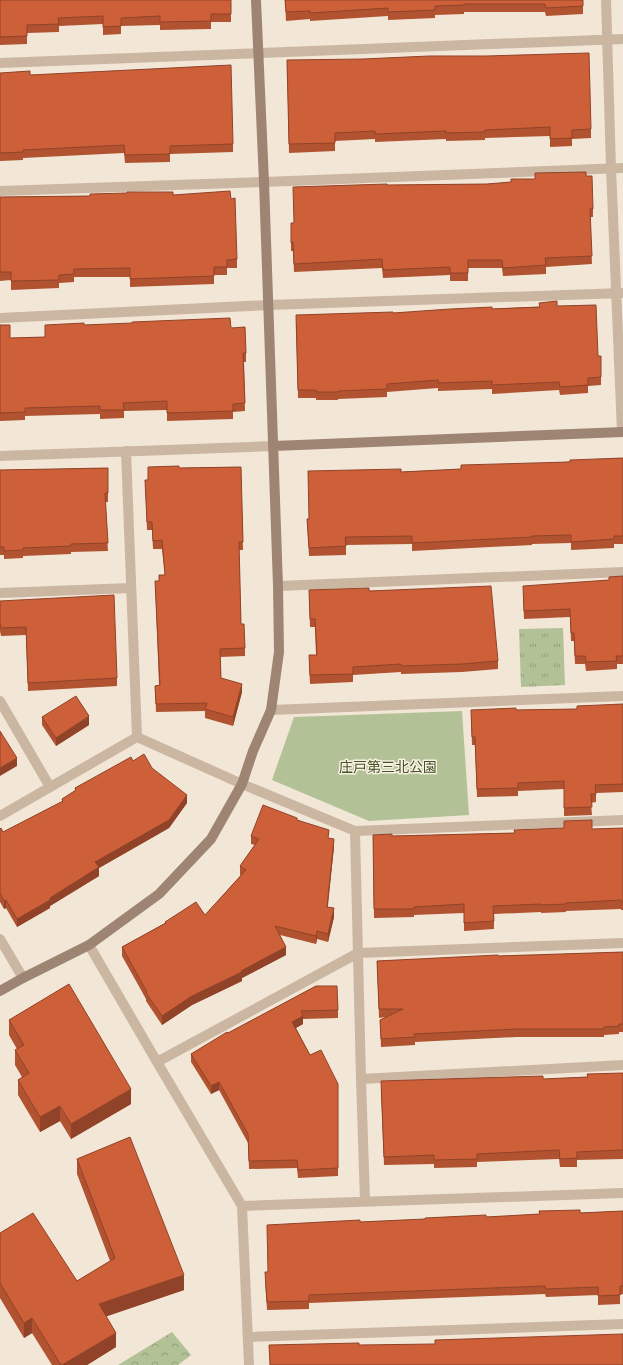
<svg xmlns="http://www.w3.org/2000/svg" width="623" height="1365" font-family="Lato,'Noto Sans JP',sans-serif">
<defs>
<pattern id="grass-tufts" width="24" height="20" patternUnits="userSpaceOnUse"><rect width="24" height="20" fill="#b2c296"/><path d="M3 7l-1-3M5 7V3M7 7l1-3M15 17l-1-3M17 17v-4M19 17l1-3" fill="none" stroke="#929e7a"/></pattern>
<pattern id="forest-crowns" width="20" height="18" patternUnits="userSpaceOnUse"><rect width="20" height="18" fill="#b2c296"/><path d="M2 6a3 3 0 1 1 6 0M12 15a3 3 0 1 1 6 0" fill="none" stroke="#929e7a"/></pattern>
</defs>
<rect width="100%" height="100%" fill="#f2e6d7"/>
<!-- grass -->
<path fill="url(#grass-tufts)" d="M563 628 565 685 521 687 519 629Z"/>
<!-- forest -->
<path fill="url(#forest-crowns)" d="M172 1332 191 1355 178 1365H118Z"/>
<!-- park -->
<path fill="#b2c296" d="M462 711 469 815 369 821 272 780 294 717Z"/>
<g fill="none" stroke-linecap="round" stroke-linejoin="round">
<!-- street -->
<path stroke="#cbb6a2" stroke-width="10" d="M606 0 611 168 622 432
M0 63 623 39
M0 191 264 182 623 168
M0 318 269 305 623 293
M126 451 137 737
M0 456 274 446
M278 586 623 572
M0 593 131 588
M0 701 50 787
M271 710 623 696
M0 816 137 737 242 784 355 831 623 820
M355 831 361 1079 365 1201
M0 939 23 978
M89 945 157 1062 242 1206 623 1193
M157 1062 358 953 623 943
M361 1079 623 1065
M242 1206 249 1365
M248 1337 623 1324"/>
<!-- secondary -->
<path stroke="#9e8473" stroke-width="10" d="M274 446 623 432
M0 991 23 978 89 945 159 894 211 839 242 784 253 751 271 710 279 652 278 586 264 182 256 0"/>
</g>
<!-- wall -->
<path fill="#b15331" d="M0 0H231V22H211V29L160 30V25L121 26V34L103 35V24L59 26V32L27 33V44L0 45Z
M285 0H583V14L546 16 545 12H464V14L435 15V18L388 20V16L310 21V19L286 21Z
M287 60 591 129V138L572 139V146L550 147V136L485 138V140L446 141V139L375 142V139L335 141V151L289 153Z
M0 73 30 75 233 144V152L170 154V162L125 163 124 153 23 158V160L0 161Z
M586 176 593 209V217H590L592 264 546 267V274L503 276 502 268H468V281H450V275L383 278 382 268 294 272 293 251H291V232L294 223 387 185 487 184Z
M173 195 237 259V268H227V275H214V284L130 287V277H74V282L59 283V288L11 290V280L0 281V197Z
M557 306 598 356 601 377V385L588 386V393L560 395 559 390 492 394V389L438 391V388L387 392V397L338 399V400H316V398H298L296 323 393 313Z
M0 325 10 338 45 337 84 325 231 328 246 353V362H244L245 411 233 412V419L167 421V410L124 411V418L100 419V414L25 416V420L0 421Z
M623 458V544H614V548L571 550V543L532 544V545L412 551V544L346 545V555L309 556 307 519H309L401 472 461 469Z
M241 467 243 550H239L241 624 245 648V656L220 657 221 678 242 692 233 726 205 718V711L156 712 155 686 159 685 155 581H159L165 575 162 549H153L152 530H147L145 480H148L179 468Z
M108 468V502H105L108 551 71 552V554L23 556V558L4 559V555H0V470Z
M623 576V664H617V669L586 671 585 664H575L574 641H571L570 617 524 619 523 594 609 580Z
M309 590 369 591 498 661V669L462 672 401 674V672L353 675V682L310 684 309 664 316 655 315 627H310Z
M0 601 117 678V686L28 691 26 635 1 636 0 631Z
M623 704V792L596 793V802L591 803 592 815 564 816V789L518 791V796L477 797 475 745H472L471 718 516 710 577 709Z
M42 717 89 725 56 746 42 725Z
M133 761 152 768 187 803 169 828 99 868V876L50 906V908L17 927 6 908 4 909 0 902V829L3 832 62 802V799L75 791V788Z
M297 821 329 838 334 847 327 907 334 917 328 942 317 939 316 944 280 935 286 955 242 978V981L192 1005 162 1025 146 1001V999L122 956V947L165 923V922L205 915 241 875H240V866L255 845 251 844V836Z
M623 828V910H621V909L566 911V912L541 913V912L494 914V929L464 931V913L414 915V917L374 918 373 835 392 836 514 833Z
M623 952V1032H619V1034L604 1035V1037H517L415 1042V1045L381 1047 380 1020 386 1017 379 1018 377 961 498 956Z
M316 986 338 1010V1018L303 1019V1024L296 1028 310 1055 338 1084V1176L298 1178 297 1168 249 1169 248 1143 219 1090 211 1094 191 1062V1054L228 1033Z
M9 1020 131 1104 71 1139 60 1121 40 1132 18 1095V1080L22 1077 15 1065V1050L17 1049 9 1035Z
M623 1073V1159L577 1160V1167H560L559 1159 477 1162V1167L434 1168V1164L384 1165 381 1089 543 1079 588 1077Z
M77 1159 184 1290 106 1316 116 1347 87 1365H52L32 1333 24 1338 0 1298V1233L77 1281 110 1261 77 1174Z
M623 1211V1294L620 1295V1304L598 1305V1295L546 1297 545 1294 309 1303V1309L267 1310 265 1280 268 1272 360 1222 486 1217Z"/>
<!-- shaded-wall -->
<path fill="#904328" d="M242 684V692L233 726V717Z
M89 716V725L56 746V738Z
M17 758V766L0 776V768Z
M187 795V803L169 828 99 868V876L50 906V908L17 927V919L50 898 95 862Z
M334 839V847L327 915V907Z
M6 900V908L4 909V901Z
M334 908V917L328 942V934Z
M317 931V939L316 944V936Z
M286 947V955L242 978V981L192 1005 162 1025V1016L192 996Z
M303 1016V1024L292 1030V1022Z
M219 1082V1090L211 1094V1086Z
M131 1089V1104L71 1139V1124Z
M60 1106V1121L40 1132V1117Z
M184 1275V1290L99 1319V1304Z
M32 1318V1333L24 1338V1323Z
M116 1333V1347L87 1365H62Z"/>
<!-- building -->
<path fill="#ce6039" stroke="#904328" d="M0 0H231V14H211V21L160 22V16L121 18V26L103 27V16L58 18 59 24 27 25V36L0 37Z
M285 0H583V6L546 8 545 4H464V5L435 6V10L388 12V8L310 13V11L286 12Z
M589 53 591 129 572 130V138L550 139V127L485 130V132L446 133V131L375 134V131L335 133V143L289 144 287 60 363 59 429 56H486Z
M231 65 233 144 170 146V154L125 155 124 145 23 150V152L0 153V73L30 71V75Z
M586 172V176H592L593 209H590L592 256 545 258 546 265 503 268 502 260H468V273H450V267L383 270 382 259 294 264 293 242 291 243V223H294L293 187 387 184V185L487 184 511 182V179H535V173Z
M230 191 231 199 235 198 237 259 227 260V267H214V276L130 279V268L74 269V274L59 275V280L11 281V272H0V197L90 196V194L127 193V192H173V195Z
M557 301V306L596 305 598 356H601V377L588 378V385L560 387 559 382 492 385V381L438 383V380L387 384V389L338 391V392H316V390H298L296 315 393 312V313L450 309 492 307V309L540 307 539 303Z
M230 318 231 328 245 327 246 353H243L245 403 233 404V411L167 413V401L123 403 124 410H100V406L25 408V412L0 413V325H10V338L45 337V325L84 323V325L132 323V322Z
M623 458V536H614V539L571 542V535L532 536V537L412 543V536L345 537 346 546 309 548 307 519H309L308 471 401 469V472L461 469V465L570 462V460Z
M179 466V468L241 467 243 542H239L241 624H244L245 648 220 649 221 678 242 684 233 717 205 709 207 703 156 704 155 686 160 685 155 581H159V575H165L162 540 153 541 152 522H147L145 480H148V467Z
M108 468V493H105L108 543 71 544V546L23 548V550L4 551V547H0V470Z
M623 576V656H616L617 661 586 662 585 656H575L574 633H571L570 609 524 611 523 586 609 580V577Z
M491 586 498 661 462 664 401 666V664L353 667V674L310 675 309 655H317L315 619H310L309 590 369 588V591Z
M114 595 117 678 28 683 26 627 1 628 0 623V601Z
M76 696 89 716 56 738 42 717Z
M623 704V784L595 785 596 794H591L592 807 564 808V781L518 783V788L477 789 475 737H472L471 710 516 708V710L577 709V706Z
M0 731 17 758 0 768Z
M144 754 152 768 187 795 169 820 95 862 99 867 50 898V900L17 919 6 900 4 901 0 893V829L1 828 3 832 63 801 62 799 76 790 75 788 131 757 133 761Z
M263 805 297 818V820L329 830 328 838 334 839 327 907 334 908 328 934 317 931 316 936 275 926 286 947 241 971 242 972 192 996 162 1016 146 993 147 992 122 947 166 923 165 922 196 902 205 915 246 870 240 866 259 839 251 836Z
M592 820V829L623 828V902H621V900L566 903V904L541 905V904L493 906 494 921 464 923V904L414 907V909H374L373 835 392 834V836L515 833 514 830 564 828V821Z
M623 952V1024H619V1026L604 1027V1029H517L414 1034 415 1037 381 1039 380 1020 403 1009H379L377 961 498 955V956Z
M69 984 131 1089 71 1124 60 1106 40 1117 18 1080 29 1073 15 1050 24 1045 9 1020Z
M316 986H337L338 1010 301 1011 303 1016 292 1022 310 1055 321 1050 338 1084V1168L298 1170 297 1160 249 1161 248 1134 219 1082 211 1086 191 1054 227 1032 228 1033Z
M623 1073V1150L577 1152V1158L560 1159 559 1150 477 1154V1159L434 1160V1155L384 1157 381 1081 543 1076V1079L588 1077 587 1074Z
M130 1137 184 1275 99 1304 116 1333 62 1365H61L32 1318 24 1323 0 1283V1233L33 1213 77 1281 115 1258 77 1159Z
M580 1210V1213L623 1211V1286H620V1295L598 1296V1287L546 1289 545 1286 309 1295V1301L267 1302 265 1272H268L267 1225 360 1220V1222L425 1219V1218L486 1215V1217L540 1214 539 1211Z
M623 1334V1365H270L269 1345 359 1343V1345L435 1344V1340Z"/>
<g text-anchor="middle" stroke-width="3" stroke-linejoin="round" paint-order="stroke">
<!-- park labels -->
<g font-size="14" fill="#435527" stroke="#faf0e3">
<text x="388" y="772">庄戸第三北公園</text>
</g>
</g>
</svg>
